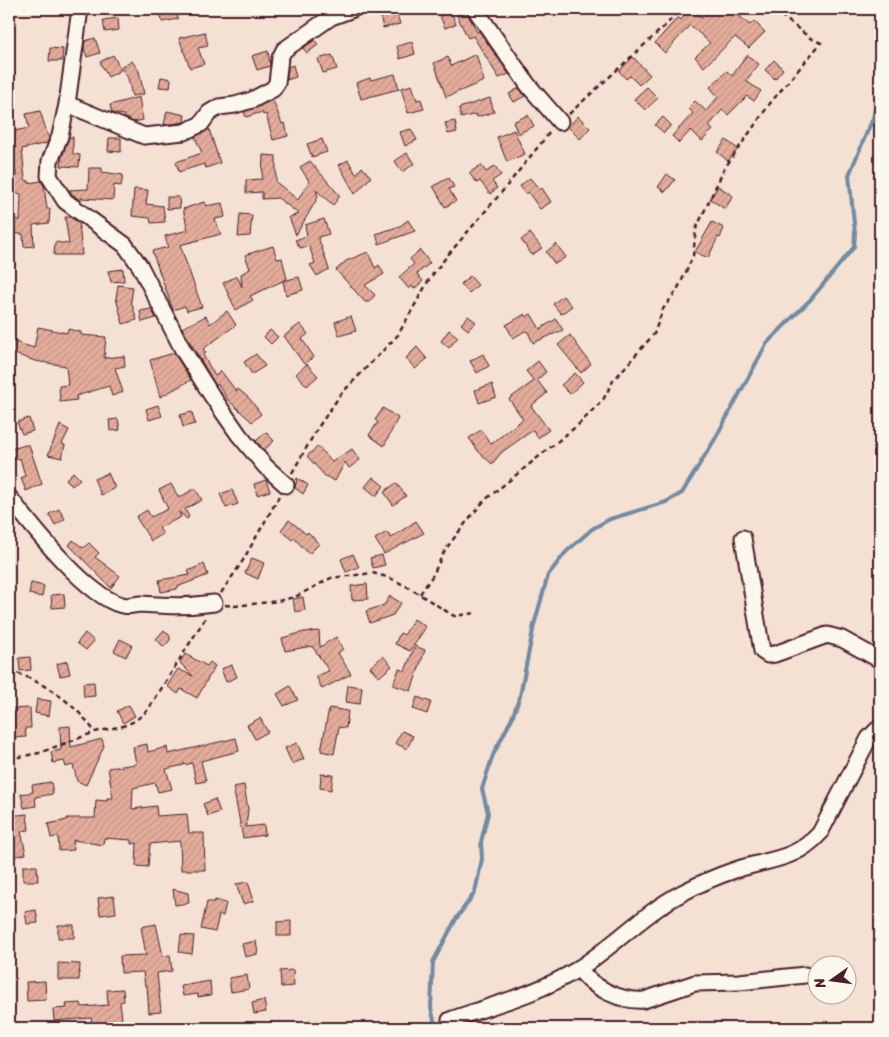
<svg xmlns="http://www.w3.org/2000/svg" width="889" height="1037" font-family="Sriracha,sans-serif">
<defs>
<pattern id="building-hatch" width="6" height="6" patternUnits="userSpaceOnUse" patternTransform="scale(1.25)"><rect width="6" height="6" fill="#e4ad9b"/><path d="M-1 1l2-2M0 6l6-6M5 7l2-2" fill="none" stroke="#c59486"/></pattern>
</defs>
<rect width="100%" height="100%" fill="#f4e1d4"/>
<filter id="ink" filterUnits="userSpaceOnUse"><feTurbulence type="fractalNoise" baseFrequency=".02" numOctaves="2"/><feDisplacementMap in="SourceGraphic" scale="10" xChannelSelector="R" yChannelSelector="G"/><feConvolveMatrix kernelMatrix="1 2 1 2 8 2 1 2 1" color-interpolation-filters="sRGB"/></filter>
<g filter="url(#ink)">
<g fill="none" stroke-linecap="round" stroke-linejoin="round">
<!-- stream -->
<path stroke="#738aa1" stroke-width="4" d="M436 1028 431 1008 433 962 456 919 475 892 482 859 481 842 488 813 482 789 493 755 512 718 520 696 534 625 548 575 566 552 592 529 610 519 666 502 682 493 715 439 767 343 811 299 854 247 855 233 849 175 873 118 880 87"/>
</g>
<!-- building -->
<path fill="url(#building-hatch)" stroke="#4a1f2b" d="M160 9H177L178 19 162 22Z
M689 9 702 18 710 9H731L750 25 754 21 765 32 749 48 735 37 704 67 695 57 710 43 690 25 665 53 655 43 678 17 681 20Z
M396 11 400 24 383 28 380 16Z
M466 11 477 32 479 31 509 74 499 78 473 36 468 38 457 16Z
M451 12 456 24 445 28 440 16Z
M118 18 119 30 105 32 103 20Z
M205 32 208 46 198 48 204 64 190 68 179 38Z
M95 38 100 53 87 57 84 49 85 41Z
M315 40 318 45 307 53 303 48Z
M412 42 415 54 400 59 397 46Z
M50 48 63 49 62 61H49Z
M268 51 270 66 257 70 252 56Z
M476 54 484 81 446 97 434 63 448 57 451 66Z
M113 55 121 70 108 77 100 62Z
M332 55 337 69 323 73 318 59Z
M747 55 759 64 746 81 761 91 754 101 747 96 728 115 722 110 709 126 713 130 702 141 691 130 679 143 672 136 693 113 688 108 695 101 706 111 718 97 710 87 727 71 732 76Z
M633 57 650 75 639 85 630 76 626 79 619 71Z
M774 60 783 69 775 79 765 70Z
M132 61 139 71 144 94 132 96 128 78 121 67Z
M293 65 296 77 287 80 288 67Z
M395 74 399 89 361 99 356 83 370 78 371 80Z
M161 77 171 79 170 88 159 87Z
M412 85 417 100 421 99 424 109 408 113 401 88Z
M647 87 658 98 645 110 634 99Z
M519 88 525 96 514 102 509 94Z
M139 97 143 120 134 122 124 117V115L112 113 110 105Z
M490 98 494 112 477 117 476 114 461 118 459 108Z
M273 100 282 124 285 123 288 136 273 140 266 114 263 115 262 112 246 117 244 112Z
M40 111 49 139 47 143 22 149 25 180 29 181V183L41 181 44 186 47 209H50L49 223 33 225 34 246 24 247 23 234 9 233V219L20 220 21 194 15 193 16 172 9 173V132L29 128 26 114Z
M167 111 185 115 184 122 164 125Z
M528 115 534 126 518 134 513 122Z
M578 116 590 128 580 139 568 127Z
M663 117 671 125 664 133 655 125Z
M455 121 457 132 448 134 445 123Z
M209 129 220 163 206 168 204 164 179 172 176 162 202 153 195 137Z
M411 129 417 140 405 146 400 132Z
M514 130 525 154 507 162 497 137Z
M69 137H73V154L80 155 79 167 61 166 62 157Z
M109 138H121V152L108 151Z
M322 139 327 152 312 157 307 144Z
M726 140 738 149 728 161 717 152Z
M407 153 414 164 402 172 395 161Z
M263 155 276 156V182L298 200 309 181 300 167 310 161 340 196 333 205 316 190 318 197 296 235 289 217 299 214 278 198 262 199V192L246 193V180L262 179Z
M348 160 356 174 362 167 371 177 355 194 339 165Z
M481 165 486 172 495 166 501 175 492 181 497 188 490 194 480 181 477 183 469 173Z
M89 168H102V172L123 175 121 186 114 185 113 200 81 198V201L72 194 69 190 88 189Z
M667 174 675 180 665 192 658 187Z
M449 178 454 187 449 189 456 201 445 207 433 186Z
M530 178 540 190 542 188 551 202 540 209 528 192 526 194 520 186Z
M718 186 733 196 725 209 710 199Z
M134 189 148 190 146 204 163 206 165 222 151 223 150 218 132 216Z
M167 197H179L180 208 167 209Z
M204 202 206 206 222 203 225 217 215 219 221 234 180 245 202 307 187 311 185 306 173 310 152 251 168 247 165 236 188 230 183 209Z
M240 214 252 215 250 236 238 237Z
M65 217H70L79 223 82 255H54L55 242 69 244Z
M324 219 329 234 318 237 329 269 317 276 310 265 315 263 309 246 300 248 295 240 307 236 305 225Z
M408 220 415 231 379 244 376 234 400 226Z
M712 222 724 228 720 238 718 237 708 258 695 252Z
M530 233 542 248 532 255 521 240Z
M556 244 566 257 555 264 546 252Z
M273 246 277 259 282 258 287 279 250 296 253 300 236 310 223 283 237 276 242 287 241 274 250 269 245 255Z
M420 250 430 263 417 274 423 281 414 289 412 286 409 289 399 277 414 264 410 259Z
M368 252 375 268 379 265 384 274 365 285 375 295 369 302H365L336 270 346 261Z
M123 269 124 281 111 282 108 271Z
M470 276 478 285 469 293 461 284Z
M299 277 303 290 286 295 283 281Z
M118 285 133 287 131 301 137 320 123 324 116 298Z
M563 296 572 306 561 314 553 304Z
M151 309 156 318 142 322 140 311Z
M227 311 236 325 203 349 206 353 203 355 215 376 221 371 236 391 238 389 249 398 261 414 252 422 228 400 218 384 216 386 182 328 206 316 210 324Z
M525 314 526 317 531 314 540 329 556 319 563 330 533 343 528 332 525 331 513 338 506 325Z
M351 316 356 331 339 336 335 322Z
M468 316 476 322 468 330 461 324Z
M300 324 308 334 302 339 314 357 304 364 284 336Z
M38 327 67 333 68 329 81 332V335L106 337 104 358 124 356 125 366 115 368 123 392 112 396 109 386 76 396 77 400 60 402 59 386 68 385 66 366 35 361 9 352 12 341 34 348Z
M270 330 278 337 271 344 264 337Z
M449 330 458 337 449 348 441 341Z
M570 335 591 364 581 373 558 345Z
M417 347 427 359 415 369 406 358Z
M174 353 191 380 160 397 150 360Z
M256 354 265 366 252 374 244 362Z
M483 354 489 366 477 373 470 361Z
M538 361 546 372 537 380 547 393 531 406 549 430 538 438 533 430 502 452 492 464 478 451 469 438 481 430 491 444 523 419 509 399 534 381 526 371Z
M307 364 318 376 307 386 296 374Z
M575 373 583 382 570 394 561 385Z
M492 384 496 397 479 403 475 390Z
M158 405 162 416 149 420 146 409Z
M383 408 398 418 384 446 369 435 378 422 375 420Z
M192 412 195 424 183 427 180 415Z
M29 418 33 431 22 434 17 422Z
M118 419 120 430 110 431 109 420Z
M60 425 69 430 62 444 65 445 62 458 48 455Z
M266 432 274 441 264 450 256 441Z
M25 445H29L42 484 26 491 21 478 25 476 20 458 9 461V450Z
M318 446 332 462 352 449 360 460 349 468 345 462 335 481 325 476 307 456Z
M73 472 80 479 72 486 66 479Z
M108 473 115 488 101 495 94 479Z
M373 477 384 486 376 496 365 487Z
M297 478 308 485 303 494 295 488Z
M266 480 270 491 257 495 254 484Z
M396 483 406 496 393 505 384 492Z
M171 484 179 498 195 488 202 500 185 509 189 517 187 519 179 512 181 517 159 528 163 534 151 541 136 517 147 510 151 517 168 509 159 490Z
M232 490 238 504 226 508 220 494Z
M59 509 65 519 55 525 49 514Z
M289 520 306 534 308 532 319 544 309 554 294 538 292 540 281 530Z
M416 521 424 533 384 554 375 539 387 532 391 538Z
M73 540 83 548 89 543 99 553 95 557 120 576 111 588 69 545Z
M353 554 359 567 346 572 341 559Z
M382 555 385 565 373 568 370 558Z
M252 558 264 563 258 579 245 573Z
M204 564 208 575 177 587V589L161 592 159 580 190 575 188 571Z
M31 583 44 586 42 597 29 594Z
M367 584 368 599 352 600 351 586Z
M64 594 65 607 52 608 51 595Z
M390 596 401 603 393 615 370 623 366 611 384 605Z
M303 597 305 610 295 612 293 599Z
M414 619 426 627 410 651 395 644 400 633 404 635Z
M164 630 170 636V640L164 647 156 639Z
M319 631 320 647 336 637 343 649 338 653 351 674 322 689 316 676 329 671 312 646 285 651 282 638 304 632Z
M85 633 94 641 86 650 77 643Z
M120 639 132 645 126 657 114 651Z
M415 646 425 650 411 691 393 685 399 669 405 671Z
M185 654 207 666 210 662 215 666 197 698 181 689 178 694 167 686 178 669 193 676 180 663Z
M383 656 392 666 379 677 370 667Z
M30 657 31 670 20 671 19 658Z
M67 661 70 674 60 676 57 664Z
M232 665 237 677 226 682 221 669Z
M94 682 95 696 84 697 83 683Z
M348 685 362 687 360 704 346 702Z
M290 686 298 700 284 706 277 694Z
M417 697 431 702 427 714 413 709Z
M37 699 51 701 49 716 35 713Z
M129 705 135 716 123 723 117 711Z
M30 708 31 728H25L26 737 9 738V709Z
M329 708 348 711 346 728 339 727 334 754 321 751Z
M260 718 268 732 255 739 247 725Z
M70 726 71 747 102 739 104 746 86 785 77 781 73 765 66 767 64 761 53 763 51 752 61 750 60 727Z
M402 731 413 736 407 749 395 743Z
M236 738 239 751 201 761 206 781 196 783 192 763 185 765 184 763V765L166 769 172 789 158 792 155 783 133 788 132 809 156 806 157 816 187 814 189 833H204L205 870H181L180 841 150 844 148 867 136 866 137 843 131 844V840L104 838 103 845 73 840 74 850 59 851 58 836 51 838 48 824 67 820V818H95L96 800 107 801V798H113L108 768 136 764 133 747 147 744 148 752 167 747 168 754Z
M297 743 304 759 292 764 285 748Z
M321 774 333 775 331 790 320 788Z
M51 782 53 794 35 797 36 806 24 808 21 794 33 792 32 785Z
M244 785 248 809 246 827 264 825 265 835 243 838 233 787Z
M215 799 220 812 208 816 203 804Z
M27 814 29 830 21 831 26 854 12 857 9 840V816Z
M23 866H37L38 881H23Z
M248 882 254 901 243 904 236 884Z
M173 889 188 893 189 903 175 905Z
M114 896 116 913 100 915 98 898Z
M215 900 226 903 223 916 219 915 215 932 201 929 207 902H214Z
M36 910 38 923 27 924 25 912Z
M291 921V936H277V922Z
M156 924 163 956 170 955 172 971 157 973 161 1012 149 1013 147 985 145 986 143 972 121 973 120 956 146 955 141 927Z
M58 925H74V938H58Z
M181 935 194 936 192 954 179 952Z
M256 941 258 954 245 957 242 944Z
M58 963 80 964 79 980H58Z
M293 970 294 986 281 987 280 971Z
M247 975 249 989 231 992 229 978Z
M45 981 46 1000 27 1001 26 982Z
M210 981 211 995 198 997V994L183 996 181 986Z
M123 989 124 1001 120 1002 122 1020 111 1021 113 1028H93L91 1018 54 1021 53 1009 67 1008 66 1004 81 1003 82 1007 108 1005 107 990Z
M264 1000 266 1012 254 1014 252 1003Z"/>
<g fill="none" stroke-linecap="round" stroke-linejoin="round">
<defs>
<path id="minor" d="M80 9 67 104 60 136 50 161 49 176 65 201 125 245 140 266 183 350 212 396 239 435 265 466 286 485
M475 9 528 85 560 122
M67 104 144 136 184 132 201 124 209 113 219 107 235 105 252 100 273 89 277 83 280 58 284 50 331 17 353 9
M9 497C31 525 87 597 122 605 128 607 135 604 141 604 168 606 187 607 214 603
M743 538 762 651 768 655 775 654 827 635 842 639 880 660
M579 968C591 988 622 1002 644 1000L695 983 739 982 805 975
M450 1020C493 1005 540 993 578 969 614 946 644 913 682 893 699 884 717 876 735 870 768 859 795 861 820 833L869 738 880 727"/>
</defs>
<!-- minor casing -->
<use href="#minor" stroke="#4a1f2b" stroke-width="19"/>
<!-- path -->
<path stroke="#4a1f2b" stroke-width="2.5" stroke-dasharray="5 4" stroke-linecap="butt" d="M569 114 667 24 680 9
M292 473 317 429 341 394 398 335 430 278 447 256 501 193 550 132
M221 593 242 562 280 495
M420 594 433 575 445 550 471 516 485 500 578 425 603 400 613 381 654 334 663 309 677 290 686 272 693 256 696 229 724 169 771 102 821 43 810 38 773 9
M225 605 235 606 278 601 295 597 331 578 373 573 390 578 408 587 454 616 476 613
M9 670C44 682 74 702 95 732
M9 759 39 753 95 732 123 726 135 721 148 710 206 617"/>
<!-- minor -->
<use href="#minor" stroke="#fbf7ec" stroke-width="15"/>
</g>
</g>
<!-- margin -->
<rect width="889" height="1037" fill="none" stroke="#fbf7ec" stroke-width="30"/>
<rect x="15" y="15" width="859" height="1007" fill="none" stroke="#4a1f2b" stroke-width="2" filter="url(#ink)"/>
<!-- north arrow -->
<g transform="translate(832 980) rotate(256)"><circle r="24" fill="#fbf7ec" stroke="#b4a19f"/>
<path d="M0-4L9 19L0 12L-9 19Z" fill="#4a1f2b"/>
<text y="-8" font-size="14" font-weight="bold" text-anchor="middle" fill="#4a1f2b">N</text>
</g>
</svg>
